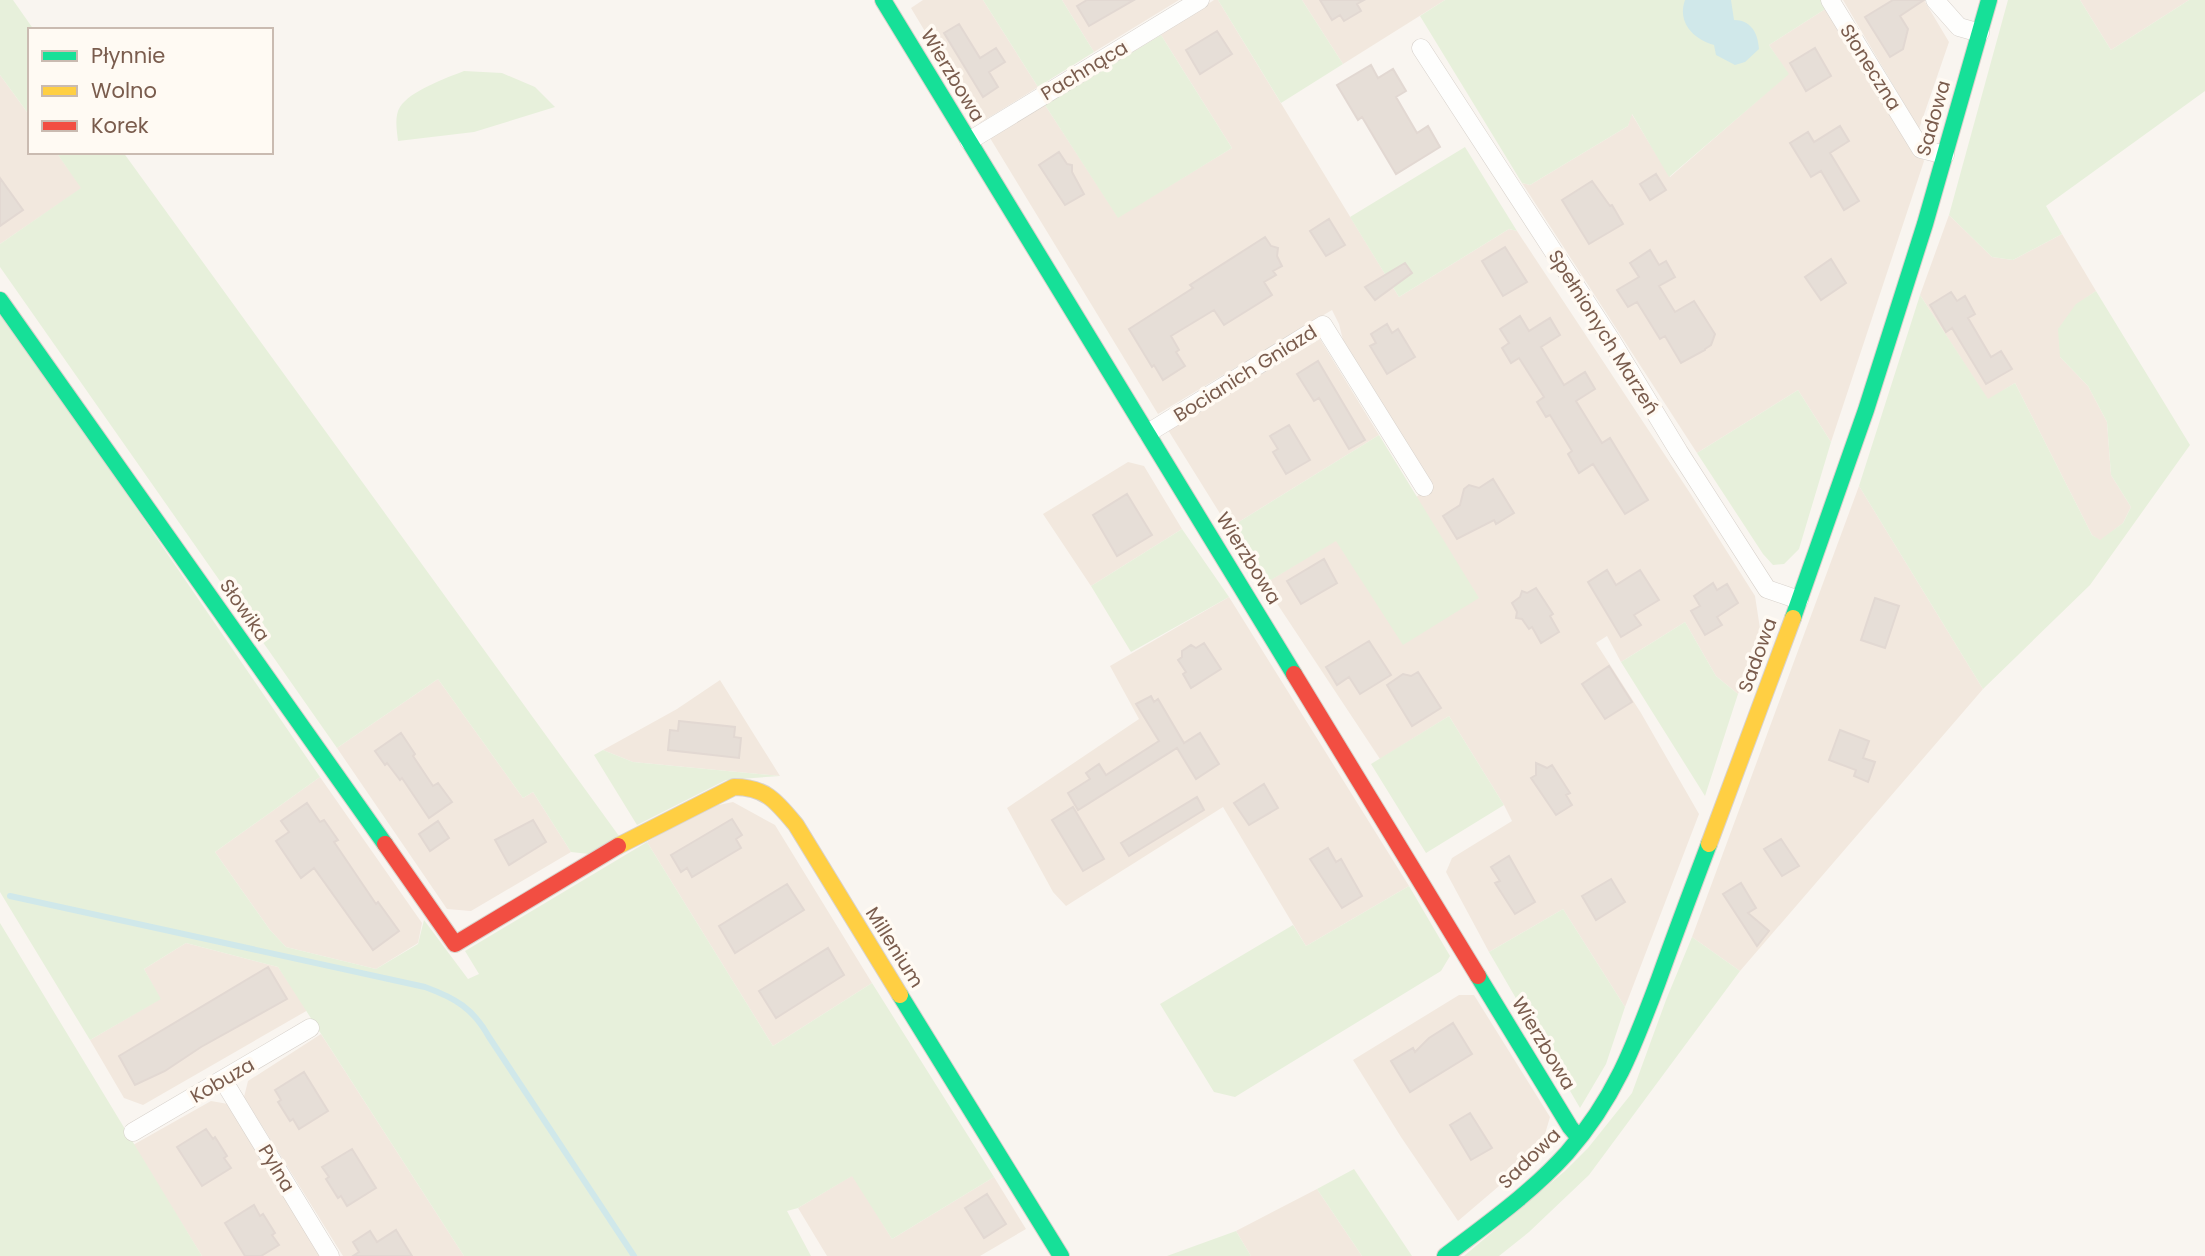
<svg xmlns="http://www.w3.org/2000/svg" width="2205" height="1256" font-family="Poppins,sans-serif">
<rect width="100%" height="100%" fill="#f9f5f0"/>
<!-- residential -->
<path fill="#f2e8de" d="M923 0H983L1038 87 980 123 911 8Z
M1062 0H1179L1094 52Z
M1214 0H1218L1399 297 1509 229 1517 231 1690 493 1755 596 1761 635 1738 694 1716 676 1685 622 1621 662 1607 636 1596 643 1641 713 1699 814 1625 1007 1563 909 1489 952 1446 872 1452 858 1512 821 1504 805 1449 716 1380 759 1264 584 1336 540 1478 598 1416 497 1433 486 1343 340 1339 324 1332 310 1158 414 990 138 1045 105 1118 217 1232 148 1161 35Z
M1302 0H1445L1343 64Z
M1843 0H1924L1949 42 1919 129Z
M2080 0H2189L2111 50Z
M1827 8 1924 161 1831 442 1798 390 1697 453 1522 183 1530 185 1628 126 1631 113 1670 177 1788 74 1769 45Z
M0 75 30 116V152H56L82 188 0 244Z
M1949 215 1992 257 2013 260 2062 234 2096 291 2076 305 2060 357 2088 386 2107 422 2111 475 2131 507 2123 523 2100 541 2092 535 2015 383 1988 400 1920 295Z
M1320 339 1379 435 1229 528 1168 430Z
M1128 462 1144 466 1182 529 1091 586 1043 514Z
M1859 486 1983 689 1740 971 1692 937Z
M1229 597 1409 886 1306 946 1223 807 1066 906 1053 892 1007 808 1139 719 1110 666Z
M438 679 523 798 533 792 571 852 471 911 447 909 337 748Z
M720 680 780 776 633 762 603 750 677 709Z
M320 777 422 923 418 943 376 969 286 947 270 930 215 852Z
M733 802 775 825 872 983 773 1046 647 842 704 808Z
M186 943 278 967 308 1010 143 1105 124 1098 90 1040 160 999 144 969Z
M1459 995H1474L1550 1117 1540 1151 1458 1221 1401 1137 1353 1060Z
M321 1034 464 1256H343L244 1097 248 1081Z
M211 1101 228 1104 321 1256H202L133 1145Z
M853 1175 892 1239 994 1177 1026 1229 980 1256H827L798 1208Z
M1317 1189 1362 1256H1251L1236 1231Z"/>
<!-- green -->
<path fill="#e7f0db" d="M0 0H13L34 30H30V116L0 75Z
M983 0H1062L1094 52 1038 87Z
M1218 0H1302L1343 64 1281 103Z
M1445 0H1822L1827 8 1769 45 1789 74 1669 177 1632 114 1628 126 1530 185 1522 183 1420 16Z
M2008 0H2080L2111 50 2189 0H2205V91L2046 206 2062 234 2013 260 1992 257 1949 215Z
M1161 35 1232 148 1118 218 1045 105Z
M464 71 502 73 535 87 555 107 474 132 398 141C397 131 394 116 400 107 410 91 446 78 464 71Z
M1465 147 1517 231 1509 229 1399 297 1350 217Z
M56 152H123L619 836 589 854 571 852 533 792 523 798 438 679 337 748 0 267V244L81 188Z
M2096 291 2190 445 2090 585 1983 689 1859 486 1920 295 1988 399 2015 383 2092 535 2100 540 2123 523 2131 507 2111 475 2107 422 2088 386 2060 357 2058 329 2076 304Z
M0 314 91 442 320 777 215 852 270 930 286 947 376 969 418 944 424 920 468 979 479 974 465 951 647 842 773 1046 872 983 994 1177 892 1239 852 1176 798 1208 787 1211 811 1256H464L278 967 186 943 144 969 161 999 90 1040 0 892Z
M1798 390 1831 442 1799 549 1784 564 1773 565 1763 554 1697 453Z
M1379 435 1479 598 1403 645 1336 541 1264 584 1229 528Z
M1182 529 1229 597 1131 652 1091 586Z
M1685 622 1716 676 1738 694 1705 796 1621 662Z
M1449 716 1504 805 1426 853 1371 764Z
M603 750 633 762 780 776 726 780 637 825 594 755Z
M1409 886 1450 956 1441 971 1235 1097 1214 1092 1160 1004 1293 925 1306 946Z
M1563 909 1625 1007 1606 1064 1580 1108 1489 952Z
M0 923 202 1256H0Z
M1692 937 1740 971 1589 1175 1529 1232 1499 1256H1464L1565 1171 1588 1148 1632 1093 1666 1000Z
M1354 1169 1412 1256H1362L1317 1189Z
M1236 1231 1251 1256H1167Z"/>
<!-- water -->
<path fill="#d0e8ea" d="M1685 0H1731L1734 20C1751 20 1758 33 1759 49L1745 62 1735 65 1716 55 1714 45C1693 39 1677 22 1685 0Z"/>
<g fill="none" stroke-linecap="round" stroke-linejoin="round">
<!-- stream -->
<path stroke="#d0e8ea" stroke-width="6" d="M10 896 425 987C455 998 473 1008 489 1037L634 1256"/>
</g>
<!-- building -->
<path fill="#e6ded7" stroke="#e2d8d2" stroke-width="2" d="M1087 0H1134L1089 26 1077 6Z
M1320 0H1364L1357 4 1361 11 1344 21 1340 15 1332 20Z
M1893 0H1924L1900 16 1908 29 1903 49 1890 57 1865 17Z
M959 24 980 58 996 48 1005 62 989 72 998 87 983 97 944 33Z
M1217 31 1232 54 1200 74 1186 50Z
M1815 48 1831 76 1806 91 1790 63Z
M1371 65 1378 78 1393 69 1406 91 1396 97 1417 133 1428 126 1440 147 1396 174 1362 117 1358 120 1337 85Z
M1840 126 1849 141 1830 153 1859 201 1844 210 1821 171 1811 177 1790 143 1808 132 1814 142Z
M1059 152 1067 164 1072 165V172L1084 194 1065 205 1039 165Z
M1656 174 1666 190 1650 200 1640 184Z
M0 178 23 210 0 226Z
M1592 181 1610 206 1612 205 1623 224 1589 244 1562 200Z
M1329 219 1345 245 1326 256 1310 231Z
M1265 237 1271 246 1278 248 1277 256 1282 266 1273 271 1276 275 1264 282 1272 295 1224 325 1214 310 1171 336 1179 350 1176 352 1185 366 1163 380 1154 365 1152 367 1129 329 1179 297 1193 288 1190 285Z
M1505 247 1527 282 1503 296 1482 261Z
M1650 250 1659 265 1666 261 1675 277 1659 286 1675 312 1694 301 1715 334 1711 345 1705 349V350L1681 363 1665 336 1660 339 1637 302 1628 307 1617 290 1639 277 1630 263Z
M1831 259 1846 283 1821 300 1805 277Z
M1405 263 1412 273 1375 300 1365 287Z
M1951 292 1957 301 1965 296 1975 314 1968 318 1991 357 2001 351 2012 369 1986 384 1952 328 1946 332 1930 305Z
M1520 316 1529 331 1550 318 1560 335 1541 347 1564 385 1585 372 1595 389 1576 401 1602 443 1610 438 1648 500 1625 514 1593 464 1579 473 1568 454 1572 451 1550 415 1546 417 1537 402 1544 397 1519 358 1511 363 1502 348 1509 343 1500 329Z
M1387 324 1392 333 1398 329 1415 357 1387 374 1370 346 1376 343 1371 334Z
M1318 361 1365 440 1349 449 1319 398 1314 401 1297 374Z
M1289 425 1310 460 1286 474 1273 452 1278 449 1270 436Z
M1493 479 1514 513 1496 524 1494 520 1457 539 1443 516 1460 505 1464 489 1469 485 1479 488Z
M1127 494 1152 535 1117 556 1093 515Z
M1324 559 1337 583 1301 604 1287 581Z
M1607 570 1616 585 1640 570 1659 600 1634 615 1641 625 1621 637 1588 582Z
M1713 583 1717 590 1727 584 1738 603 1717 617 1722 625 1705 635 1691 611 1700 606 1694 596Z
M1536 588 1553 614 1550 616 1559 632 1541 643 1532 627 1529 629 1522 619 1516 618 1517 612 1512 603 1520 597 1522 591 1527 593Z
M1875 598 1899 606 1885 648 1861 640Z
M1369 641 1391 675 1360 694 1349 677 1337 685 1326 667Z
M1204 643 1221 669 1191 688 1183 674 1186 672 1178 660 1182 657V651L1191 645 1196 648Z
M1609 666 1632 702 1605 719 1582 684Z
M1418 672 1441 708 1412 726 1387 685 1403 674 1411 676Z
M1151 696 1154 702 1158 699 1184 743 1200 733 1219 764 1196 779 1177 748 1078 810 1068 793 1090 779 1086 773 1099 764 1106 775 1159 741 1136 704Z
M679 721 735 727 734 737 741 738 739 758 668 750 670 730 678 731Z
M1840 730 1869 741 1863 758 1875 762 1868 782 1854 776 1856 770 1829 760Z
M401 733 415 754 413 756 433 786 438 783 452 802 429 818 402 778 400 780 387 763 385 765 375 751Z
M1536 763 1547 768 1552 765 1570 793 1566 795 1572 805 1556 815 1531 778 1536 775Z
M1264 784 1278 808 1249 825 1234 803Z
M1197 797 1204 810 1129 856 1121 843Z
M307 803 320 822 324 820 338 840 334 842 376 904 378 902 399 931 373 950 314 868 301 878 276 841 289 832 281 821Z
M1073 807 1104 859 1083 871 1052 820Z
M732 819 742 835 736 839 741 848 692 877 687 868 681 872 671 855Z
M533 820 546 842 509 865 495 840Z
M438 821 449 838 430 851 419 834Z
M1781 839 1799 866 1782 876 1764 849Z
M1328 848 1336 862 1341 859 1362 896 1342 908 1310 859Z
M1509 856 1535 902 1515 914 1495 883 1500 881 1491 867Z
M1611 879 1625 902 1596 920 1582 896Z
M1741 883 1756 908 1748 913 1769 931 1757 946 1723 894Z
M787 884 804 910 735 953 719 926Z
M828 948 844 975 776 1018 759 991Z
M268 967 287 999 201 1047 165 1071 135 1085 119 1056Z
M1453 1023 1472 1054 1410 1092 1391 1061 1413 1048 1415 1052 1429 1038Z
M304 1072 328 1111 299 1129 293 1119 290 1121 278 1102 281 1100 275 1090Z
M1470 1113 1492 1148 1471 1160 1450 1125Z
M206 1129 213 1139 215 1137 227 1156 224 1158 231 1168 202 1186 177 1147Z
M352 1149 376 1188 347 1206 341 1196 338 1198 326 1179 329 1177 322 1167Z
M987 1194 1006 1224 984 1238 965 1208Z
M254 1205 260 1216 263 1214 275 1233 272 1235 279 1245 261 1256H245L225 1223Z
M396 1230 412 1256H353L359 1252 353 1242 370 1231 377 1242Z"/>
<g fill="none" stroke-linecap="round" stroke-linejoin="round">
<defs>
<path id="street" d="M1830 0 1921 149 1945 155
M1935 0 1959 27 1980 33
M1421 48 1611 340 1679 452 1767 589 1799 600
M969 141 1200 0
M1148 433 1323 325 1424 487
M223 1080 330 1256
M133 1132 310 1028"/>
<path id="fast" d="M883 0 1294 674
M0 300 385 844
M1793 618 1866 410 1925 224 1989 0
M1478 976 1570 1127 1579 1138
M900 995 1061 1256
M1445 1256C1488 1223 1531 1193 1567 1153 1615 1098 1634 1046 1659 979 1675 934 1692 889 1709 844"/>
<path id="slow" d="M1709 844 1793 618
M618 846 734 787C766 787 777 802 796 825L900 995"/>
<path id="jam" d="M1294 674 1478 976
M385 844 455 944 618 846"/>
</defs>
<!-- street casing -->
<use href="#street" stroke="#d7d1cb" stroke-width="19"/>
<!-- fast casing -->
<use href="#fast" stroke="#d9d2cb" stroke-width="18"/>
<!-- slow casing -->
<use href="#slow" stroke="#d9d2cb" stroke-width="18"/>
<!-- jam casing -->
<use href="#jam" stroke="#d9d2cb" stroke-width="18"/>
<!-- street -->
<use href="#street" stroke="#fefefd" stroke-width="18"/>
<!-- fast -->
<use href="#fast" stroke="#16e098" stroke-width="16"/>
<!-- slow -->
<use href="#slow" stroke="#ffcf43" stroke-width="16"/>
<!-- jam -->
<use href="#jam" stroke="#f24e42" stroke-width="16"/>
</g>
<g text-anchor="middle" stroke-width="7" stroke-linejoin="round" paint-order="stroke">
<!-- street labels -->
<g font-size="19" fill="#7a5c4d" stroke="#fffaf3">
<text transform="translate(1871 67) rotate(58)" y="7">Słoneczna</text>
<text transform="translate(1084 70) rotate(-31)" y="7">Pachnąca</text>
<text transform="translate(953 75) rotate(59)" y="7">Wierzbowa</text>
<text transform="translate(1933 118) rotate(-74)" y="7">Sadowa</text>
<text transform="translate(1604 332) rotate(58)" y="7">Spełnionych Marzeń</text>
<text transform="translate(1245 373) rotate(-32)" y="7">Bocianich Gniazd</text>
<text transform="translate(1249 558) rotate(58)" y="7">Wierzbowa</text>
<text transform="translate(245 610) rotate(55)" y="7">Słowika</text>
<text transform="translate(1757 655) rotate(-70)" y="7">Sadowa</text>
<text transform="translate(895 947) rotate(58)" y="7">Millenium</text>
<text transform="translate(1544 1043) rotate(59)" y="7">Wierzbowa</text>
<text transform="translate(222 1080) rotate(-30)" y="7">Kobuza</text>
<text transform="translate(1529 1158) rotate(-44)" y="7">Sadowa</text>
<text transform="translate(277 1168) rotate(59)" y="7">Pylna</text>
</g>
</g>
<!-- legend -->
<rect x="28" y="28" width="245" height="126" fill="#fffaf3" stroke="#cabbb1" stroke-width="2"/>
<rect x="42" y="51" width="35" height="10" fill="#16e098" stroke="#cabbb1" stroke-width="2"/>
<text x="91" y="63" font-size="21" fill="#7a5c4d">Płynnie</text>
<rect x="42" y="86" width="35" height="10" fill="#ffcf43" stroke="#cabbb1" stroke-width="2"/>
<text x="91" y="98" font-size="21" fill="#7a5c4d">Wolno</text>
<rect x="42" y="121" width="35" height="10" fill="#f24e42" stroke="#cabbb1" stroke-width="2"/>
<text x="91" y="133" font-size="21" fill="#7a5c4d">Korek</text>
</svg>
